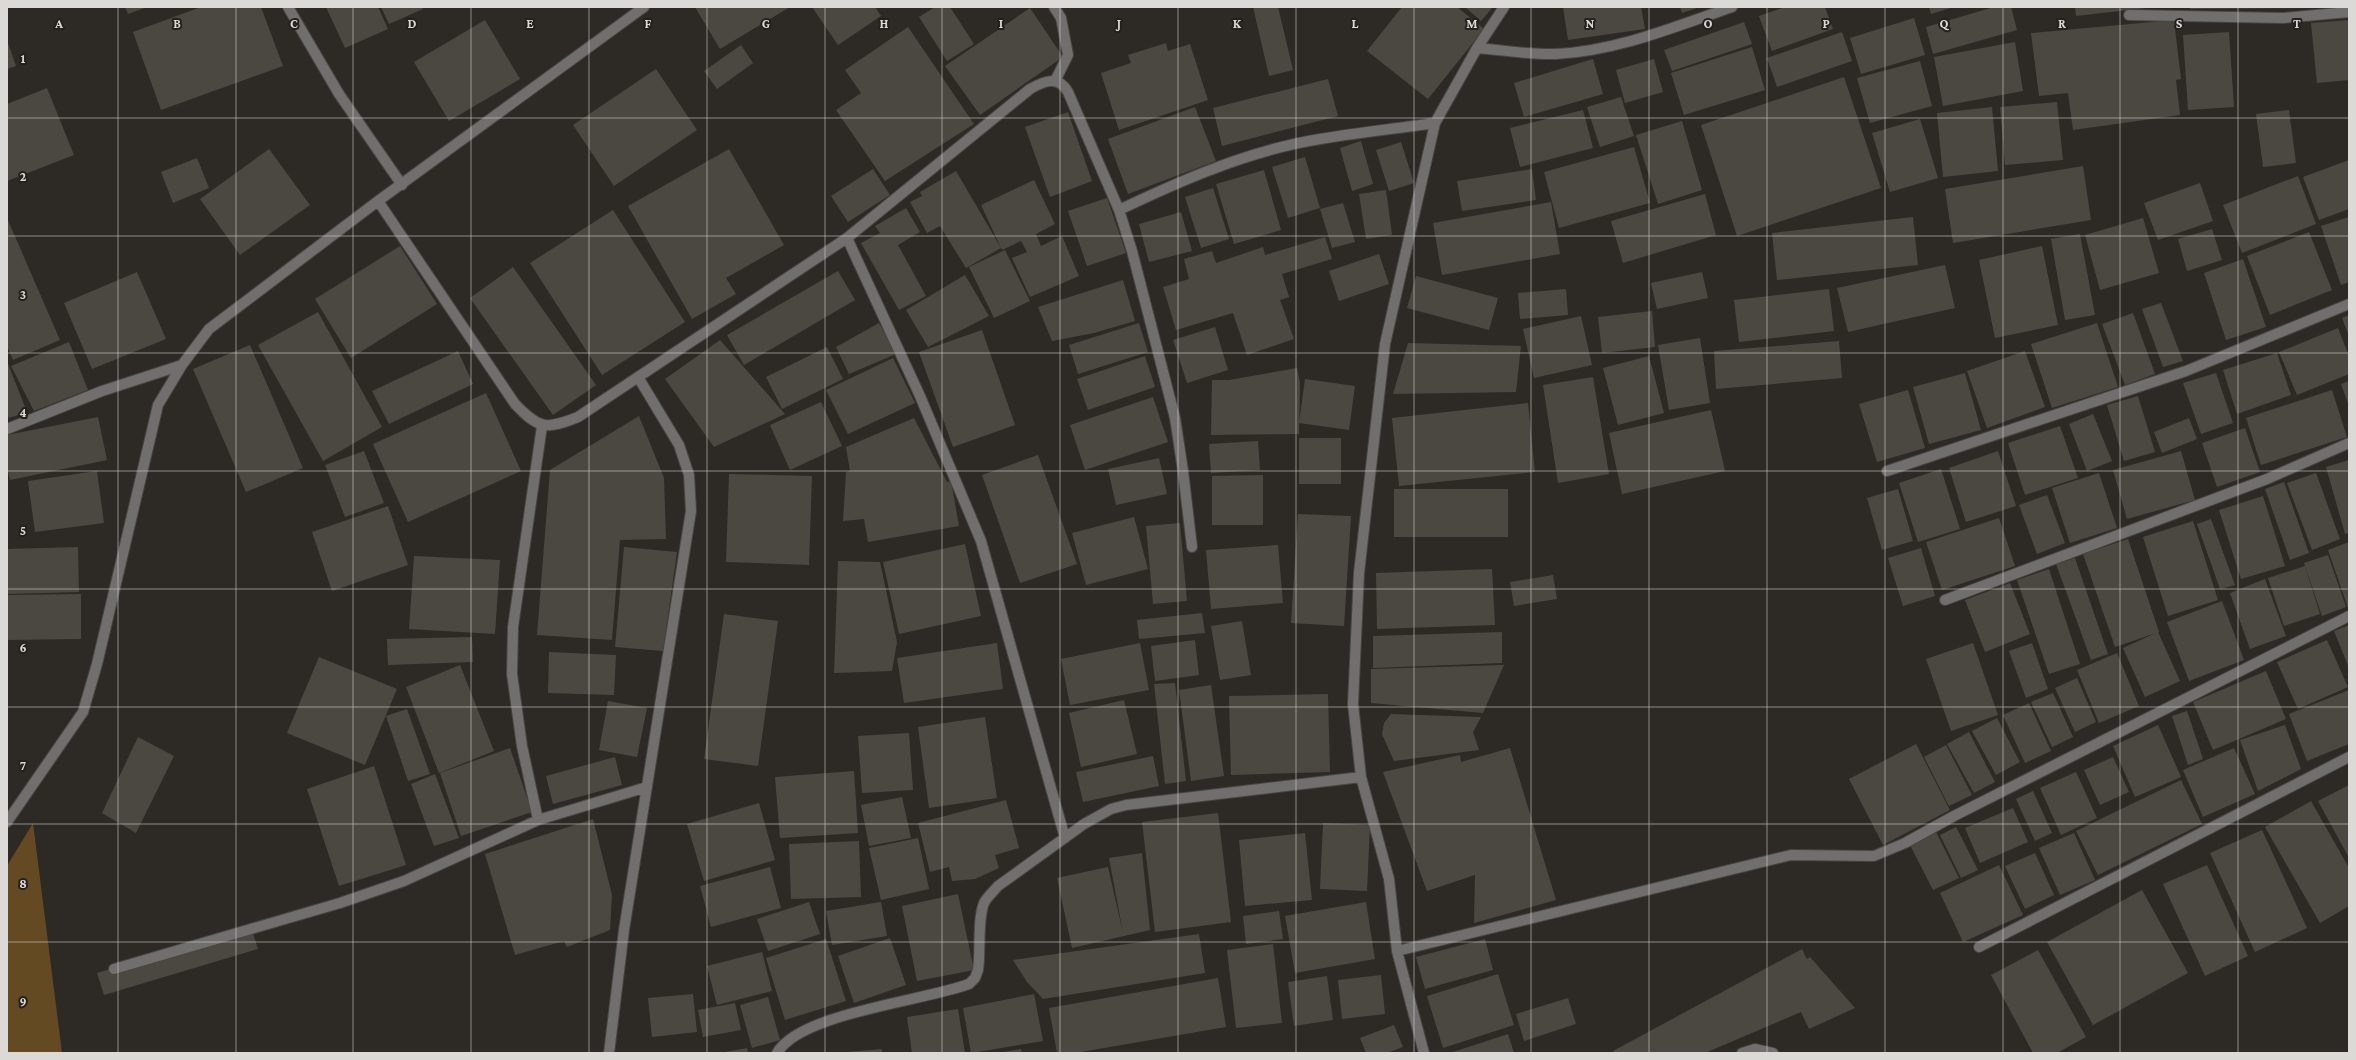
<svg xmlns="http://www.w3.org/2000/svg" width="2356" height="1060" font-family="'Crimson Pro',serif">
<rect width="100%" height="100%" fill="#2d2a25"/>
<!-- water -->
<path fill="#634a23" d="M33 823 62 1053H7V866Z"/>
<!-- building -->
<path fill="#4b4842" d="M125 7H147L128 14Z
M201 7H261L283 66 161 110 133 32Z
M326 7H378L388 29 345 48Z
M381 7H422L423 9 389 24Z
M695 7H790L720 49Z
M812 7H875L881 16 838 45Z
M935 7H950L974 44 947 61 919 17Z
M1253 7H1278L1293 70 1269 76Z
M1402 7H1457L1484 29 1428 99 1367 51Z
M1465 7H1493L1481 21Z
M1563 7H1641L1645 29 1568 40Z
M1680 7H1700L1682 13Z
M1785 7H1825L1833 29 1772 51 1759 16Z
M1929 7H1954L1931 14Z
M1994 7H2011L2017 30 1933 54 1926 27Z
M2075 7H2146V8L2076 16Z
M2190 7H2319V8L2190 9Z
M1030 8 1063 57 980 115 945 66Z
M1914 18 1925 55 1861 74 1850 38Z
M485 20 520 79 449 121 414 62Z
M2174 20 2181 79 2176 80 2180 115 2073 130 2068 93 2039 96 2031 33Z
M2349 20V80L2317 83 2311 23Z
M1744 22 1752 44 1672 71 1664 50Z
M908 27 974 124 885 181 836 110 861 93 845 70Z
M1842 32 1852 61 1777 87 1767 58Z
M2229 32 2234 107 2188 110 2183 35Z
M2015 42 2023 91 1943 106 1934 57Z
M8 43 16 66 7 69V44Z
M1166 43 1168 51 1190 44 1208 100 1119 130 1101 73 1131 63 1128 55Z
M741 45 753 63 717 89 704 71Z
M1752 47 1765 90 1684 115 1671 73Z
M1593 59 1603 94 1524 117 1514 83Z
M1654 59 1663 92 1625 103 1616 70Z
M1920 61 1932 106 1870 123 1857 78Z
M656 69 697 130 614 186 573 125Z
M1844 77 1881 188 1737 236 1701 125Z
M1328 79 1338 116 1222 146 1213 108Z
M47 88 74 155 7 181V104Z
M1621 97 1634 136 1600 147 1587 107Z
M2057 102 2063 160 2005 165 2000 107Z
M1195 107 1216 161 1128 194 1108 139Z
M1992 107 1998 171 1943 177 1937 113Z
M1583 110 1593 148 1520 167 1510 128Z
M2289 110 2296 163 2263 167 2256 114Z
M1068 112 1092 181 1050 197 1025 127Z
M1920 119 1938 178 1890 192 1872 133Z
M1682 121 1702 190 1658 204 1636 135Z
M1361 141 1373 184 1352 191 1340 148Z
M1401 142 1414 183 1389 191 1376 150Z
M1634 147 1650 203 1559 228 1544 172Z
M269 149 310 205 240 255 200 199Z
M729 149 784 245 726 278 736 294 692 319 628 206Z
M1305 157 1320 208 1288 218 1272 167Z
M197 158 209 188 173 203 161 172Z
M2349 160V209L2319 220 2303 177Z
M2083 166 2091 220 1953 243 1945 189Z
M873 169 890 195 848 222 831 196Z
M1532 169 1536 200 1462 211 1457 181Z
M1264 170 1281 230 1234 244 1216 184Z
M956 171 1001 248 966 268 940 226 927 233 910 202 922 196 920 192Z
M2298 176 2316 224 2242 253 2223 205Z
M1034 180 1055 224 1036 234 1041 246 1062 236 1079 276 1030 297 1012 258 1027 252 1021 241 1002 250 981 205Z
M2200 183 2213 221 2158 240 2144 203Z
M1213 188 1229 239 1201 248 1185 197Z
M1386 190 1392 235 1366 239 1359 194Z
M1705 194 1716 235 1623 263 1611 221Z
M1107 198 1126 253 1087 266 1068 211Z
M1551 202 1560 254 1442 275 1433 223Z
M1343 203 1355 242 1332 248 1320 209Z
M906 208 920 232 898 245 926 296 899 310 861 243 880 233 875 226Z
M613 210 685 322 602 375 530 263Z
M1181 212 1192 251 1149 262 1139 224Z
M1913 217 1918 265 1777 280 1772 233Z
M2349 217V282L2341 285 2321 226Z
M7 218 60 340 13 360 7 346Z
M2143 218 2159 273 2100 290 2085 235Z
M2212 229 2222 260 2187 271 2178 239Z
M2309 232 2332 290 2270 315 2247 256Z
M2080 234 2095 315 2065 320 2051 239Z
M1325 237 1332 259 1282 274 1289 297 1280 300 1294 339 1247 355 1233 313 1176 330 1163 287 1189 279 1184 259 1212 251 1216 263 1263 247 1265 255Z
M400 246 437 304 351 358 315 299Z
M2042 246 2058 325 1995 338 1979 260Z
M1005 250 1030 301 994 318 969 267Z
M1379 254 1389 284 1339 301 1329 271Z
M2243 259 2266 327 2226 340 2204 273Z
M1945 265 1955 308 1848 332 1837 288Z
M513 267 596 385 553 415 470 298Z
M838 271 855 300 744 365 727 335Z
M137 272 166 339 92 369 64 303Z
M1702 272 1708 298 1657 309 1651 283Z
M965 275 989 316 928 347 906 310Z
M1416 276 1498 298 1489 330 1407 308Z
M1123 280 1135 321 1094 333 1052 341 1038 307Z
M1566 289 1568 315 1520 319 1518 293Z
M1829 289 1834 331 1739 342 1734 300Z
M2161 303 2183 361 2163 367 2142 309Z
M1652 311 1655 347 1602 353 1598 317Z
M318 312 382 427 323 461 258 345Z
M2133 313 2155 374 2125 385 2102 324Z
M2349 315V336L2342 318Z
M1581 316 1592 365 1534 378 1523 329Z
M879 323 896 354 849 374 836 347Z
M1139 323 1148 352 1078 374 1069 345Z
M2097 323 2118 387 2052 408 2031 344Z
M1215 327 1228 370 1187 383 1173 340Z
M2338 328 2349 356V374L2297 395 2279 352Z
M982 330 1015 425 953 447 919 352Z
M1700 338 1710 403 1669 410 1658 345Z
M720 340 785 414 714 447 665 379Z
M1839 341 1842 378 1716 389 1714 351Z
M69 342 88 390 34 411 11 366Z
M1408 343 1521 346 1516 392 1393 394Z
M250 345 303 468 246 492 193 369Z
M827 347 843 379 782 409 766 377Z
M458 351 473 384 389 424 372 391Z
M2025 351 2045 407 1987 428 1967 371Z
M2277 353 2291 395 2237 414 2223 370Z
M1145 356 1155 387 1088 410 1077 379Z
M1649 356 1664 413 1618 425 1603 368Z
M893 358 915 403 848 434 826 390Z
M7 361 27 412 9 418 7 413Z
M1297 368 1300 383 1299 434 1211 435 1212 380H1229Z
M1965 373 1981 430 1929 444 1913 387Z
M2216 373 2233 423 2201 434 2183 383Z
M1593 377 1609 474 1558 483 1543 385Z
M1305 379 1355 386 1349 430 1299 423Z
M2349 381V406L2341 384Z
M1908 390 1925 448 1877 462 1859 404Z
M2332 390 2347 437 2261 465 2246 418Z
M486 393 521 471 408 522 373 444Z
M2138 396 2155 452 2124 461 2107 405Z
M1153 397 1168 442 1085 470 1070 425Z
M821 402 842 446 790 470 770 425Z
M1528 403 1535 472 1399 486 1392 418Z
M1711 410 1725 471 1622 494 1609 433Z
M2093 414 2112 461 2087 471 2069 424Z
M639 416 664 478 666 539 620 540 612 640 537 635 550 470Z
M98 417 107 460 10 480 7 467V435Z
M914 418 947 482 951 481 959 526 868 542 864 519 843 521 846 472 850 471 846 447Z
M2189 418 2197 439 2162 453 2154 432Z
M2060 426 2078 478 2025 495 2008 443Z
M2245 428 2260 472 2217 487 2202 443Z
M1299 438H1341V484H1299Z
M1258 441 1260 470 1211 473 1209 444Z
M364 451 384 503 345 517 325 465Z
M1998 451 2016 506 1966 522 1949 468Z
M2181 451 2195 500 2127 519 2113 470Z
M1038 455 1077 564 1020 583 982 475Z
M1159 458 1167 494 1116 505 1108 469Z
M2349 460V533L2345 534 2326 467Z
M1941 469 1960 529 1918 542 1899 483Z
M97 471 104 523 35 532 28 481Z
M2099 473 2117 528 2070 543 2052 488Z
M2316 473 2340 539 2312 550 2287 483Z
M729 474 812 476 809 565 726 562Z
M1263 475V525H1212V476Z
M2284 482 2309 553 2290 560 2265 489Z
M1394 489H1508V537H1394Z
M1898 489 1913 541 1882 550 1867 498Z
M2047 495 2065 543 2037 554 2019 505Z
M2263 496 2285 566 2241 579 2219 510Z
M388 506 408 565 332 591 312 532Z
M1298 514 1351 516 1344 626 1291 623Z
M1134 517 1148 569 1086 585 1072 533Z
M1999 518 2015 566 1942 590 1926 542Z
M2211 519 2235 585 2220 589 2197 524Z
M2193 521 2218 600 2168 616 2143 537Z
M1180 523 1187 601 1153 604 1146 526Z
M2128 539 2159 632 2115 647 2083 554Z
M2349 542V611L2328 550Z
M965 544 981 616 899 634 883 562Z
M1278 545 1283 603 1211 609 1206 550Z
M78 547 79 592 7 594V549Z
M624 547 677 552 663 651 615 647Z
M1921 548 1935 596 1903 606 1888 558Z
M2328 555 2346 607 2322 616 2304 563Z
M414 556 500 560 495 634 409 629Z
M2075 558 2108 654 2091 660 2056 564Z
M838 561 880 562 897 642 892 671 834 673Z
M2305 566 2320 614 2284 626 2268 578Z
M1492 569 1495 625 1377 629 1376 573Z
M2049 569 2080 664 2049 674 2017 580Z
M1553 575 1557 599 1514 606 1510 582Z
M2265 579 2286 636 2250 649 2230 593Z
M2010 583 2030 634 1985 652 1965 600Z
M81 594V639L7 640V595Z
M2222 601 2244 660 2189 681 2167 622Z
M1202 613 1205 633 1139 639 1137 620Z
M724 614 778 621 758 766 704 759Z
M1242 621 1251 675 1220 680 1211 626Z
M2349 625V668L2334 631Z
M1502 632V663L1373 668V636Z
M2158 632 2180 681 2145 697 2123 648Z
M472 637 473 662 388 665 387 639Z
M1195 640 1199 675 1155 681 1151 646Z
M2327 640 2348 687 2298 709 2277 662Z
M997 643 1003 689 904 703 897 658Z
M1140 643 1149 690 1070 705 1061 659Z
M1973 643 1998 715 1951 731 1926 659Z
M2032 643 2048 689 2026 698 2009 651Z
M549 652 616 655 614 695 548 693Z
M2117 653 2139 706 2099 723 2077 670Z
M319 657 397 689 365 765 287 733Z
M460 665 494 751 439 773 406 687Z
M1504 665 1483 713 1371 703V669Z
M2266 671 2286 719 2213 750 2193 702Z
M2077 678 2096 722 2075 732 2055 688Z
M1175 683 1186 781 1165 784 1154 684Z
M1211 685 1224 776 1191 781 1179 690Z
M2349 690V744L2307 761 2289 714Z
M2053 693 2073 737 2052 747 2031 702Z
M1328 694 1330 772 1231 775 1229 696Z
M1124 700 1137 754 1081 767 1069 713Z
M608 701 647 708 637 757 599 750Z
M2029 703 2051 751 2025 763 2003 715Z
M407 709 430 774 408 781 386 716Z
M2187 711 2203 759 2188 765 2172 716Z
M1391 714 1481 717 1473 732 1479 750 1394 761 1382 734 1384 723Z
M985 717 997 798 929 808 918 727Z
M1997 718 2020 762 1996 775 1972 731Z
M2158 725 2181 777 2135 797 2113 746Z
M2285 725 2301 769 2258 791 2240 740Z
M1969 732 1995 782 1974 793 1947 744Z
M909 733 913 790 862 793 858 736Z
M138 737 174 756 136 833 102 813Z
M1916 744 1950 810 1883 845 1849 779Z
M1946 745 1972 795 1949 806 1924 757Z
M510 748 532 812 461 836 440 773Z
M1510 748 1556 900 1474 923 1475 875 1427 891 1383 772 1460 755 1461 762Z
M2234 748 2255 794 2203 817 2183 770Z
M1153 756 1159 786 1083 802 1076 772Z
M615 757 622 785 553 804 546 776Z
M2113 757 2129 792 2100 805 2084 770Z
M374 766 406 865 339 886 307 789Z
M854 771 858 833 780 838 775 777Z
M2076 772 2097 818 2061 835 2040 788Z
M435 774 459 838 434 846 411 784Z
M2181 780 2202 824 2098 875 2076 831Z
M2349 785V858L2318 801Z
M2033 791 2052 833 2035 841 2016 799Z
M902 797 911 838 869 846 861 805Z
M1006 800 1019 848 995 855 999 868 975 879 952 881 949 867 930 872 918 823Z
M2311 801 2349 868V906L2320 923 2265 827Z
M759 803 775 860 704 881 687 824Z
M2013 808 2028 842 1980 863 1965 828Z
M1218 813 1231 922 1155 932 1142 822Z
M593 819 612 895 610 930 567 947 564 941 515 955 485 854Z
M1323 823 1370 825 1367 891 1320 889Z
M1956 827 1978 870 1961 878 1940 835Z
M2262 830 2307 928 2255 952 2210 853Z
M1936 832 1959 878 1933 890 1910 845Z
M1305 833 1312 900 1245 906 1239 840Z
M2074 833 2095 880 2060 895 2039 848Z
M918 838 929 889 881 900 869 848Z
M859 841 861 897 791 899 789 844Z
M1142 853 1150 930 1072 948 1057 878 1108 867 1123 933 1109 858Z
M2035 853 2054 895 2025 909 2005 866Z
M1999 865 2023 915 1963 942 1940 893Z
M2207 865 2248 956 2205 976 2163 884Z
M770 867 781 908 711 927 700 886Z
M2142 890 2188 973 2093 1025 2047 942Z
M958 894 974 970 917 981 902 906Z
M809 902 820 934 768 951 757 919Z
M881 902 887 936 832 945 826 911Z
M1366 902 1375 959 1295 973 1285 916Z
M1279 911 1283 939 1246 944 1243 916Z
M251 927 258 949 104 995 97 973Z
M1199 934 1205 973 1043 999 1027 982 1013 960Z
M890 938 906 985 854 1003 838 956Z
M826 939 846 1001 785 1020 766 958Z
M1485 939 1493 970 1425 989 1416 957Z
M1273 944 1282 1023 1236 1028 1227 950Z
M1802 949 1807 959 1810 957 1855 1008 1809 1029 1801 1012 1705 1053H1614L1613 1051Z
M2038 950 2086 1037 2057 1053H2033L1991 975Z
M762 952 772 991 717 1005 707 966Z
M1498 974 1514 1025 1443 1048 1427 996Z
M1381 975 1385 1014 1342 1019 1338 980Z
M1327 976 1333 1020 1294 1026 1288 982Z
M1218 978 1226 1027 1075 1053H1057L1049 1008Z
M693 994 697 1032 652 1037 648 998Z
M1034 994 1043 1041 971 1053 963 1008Z
M768 997 780 1040 752 1048 740 1005Z
M1568 998 1576 1024 1524 1041 1516 1014Z
M735 1003 741 1030 703 1037 698 1010Z
M958 1009 965 1053H912L907 1017Z
M1394 1025 1403 1047 1387 1053H1366L1360 1038Z
M1508 1034 1514 1053H1450Z
M747 1048 748 1053H725V1052Z
M882 1049V1053H847V1052Z
M1021 1049 1022 1053H1003V1052Z"/>
<g fill="none" stroke-linecap="round" stroke-linejoin="round">
<defs>
<path id="minor" d="M288 7 339 94 402 185
M1054 7 1061 18 1068 55 1055 81
M2129 15 2283 18 2349 12
M1477 48C1503 50 1530 55 1556 54 1617 51 1674 27 1732 7
M378 201 515 404C539 429 546 430 578 417L847 238 1030 89C1044 81 1058 75 1068 92L1119 210 1132 251 1175 418 1183 471 1192 547
M1119 210C1176 183 1232 158 1294 144 1340 134 1388 130 1435 123
M847 238 920 396 981 541 1065 838
M7 429 102 391 182 365
M1887 471 2186 371 2349 304
M1945 600 2267 479 2349 443
M538 820 522 746 512 674 513 627 542 426
M7 822 83 712 97 664 158 405 182 365 209 329 378 201 644 7
M1979 947 2349 757
M1397 951 1791 855 1874 856 1905 843 1954 816 2349 616
M114 969 340 903 404 881 538 820 647 787
M609 1053 624 930 691 511 689 475 679 445 638 377
M777 1053C800 1013 924 1001 969 984L975 978 978 970C981 951 977 921 984 903 987 897 994 891 998 886L1084 824 1111 809 1126 805 1361 777
M1424 1053 1397 951 1389 879 1361 777 1353 704 1359 573 1385 344 1435 123 1477 48 1504 7
M1742 1053 1755 1049 1773 1053"/>
</defs>
<!-- minor casing -->
<use href="#minor" stroke="#494641" stroke-width="12"/>
<!-- minor -->
<use href="#minor" stroke="#716f6d" stroke-width="10"/>
</g>
<!-- grid -->
<path fill="none" stroke="#dcdad7" stroke-width="1" stroke-opacity="0.55" d="M118 7V1053M236 7V1053M353 7V1053M471 7V1053M589 7V1053M707 7V1053M825 7V1053M942 7V1053M1060 7V1053M1178 7V1053M1296 7V1053M1414 7V1053M1531 7V1053M1649 7V1053M1767 7V1053M1885 7V1053M2003 7V1053M2120 7V1053M2238 7V1053M7 118H2349M7 236H2349M7 353H2349M7 471H2349M7 589H2349M7 707H2349M7 824H2349M7 942H2349"/>
<g font-size="13" text-anchor="middle" font-weight="bold" fill="#dcdad7" stroke="#24201b" stroke-width="4" stroke-linejoin="round" paint-order="stroke">
<text x="59" y="28">A</text>
<text x="177" y="28">B</text>
<text x="294" y="28">C</text>
<text x="412" y="28">D</text>
<text x="530" y="28">E</text>
<text x="648" y="28">F</text>
<text x="766" y="28">G</text>
<text x="884" y="28">H</text>
<text x="1001" y="28">I</text>
<text x="1119" y="28">J</text>
<text x="1237" y="28">K</text>
<text x="1355" y="28">L</text>
<text x="1472" y="28">M</text>
<text x="1590" y="28">N</text>
<text x="1708" y="28">O</text>
<text x="1826" y="28">P</text>
<text x="1944" y="28">Q</text>
<text x="2062" y="28">R</text>
<text x="2179" y="28">S</text>
<text x="2297" y="28">T</text>
<text x="23" y="63">1</text>
<text x="23" y="181">2</text>
<text x="23" y="299">3</text>
<text x="23" y="417">4</text>
<text x="23" y="535">5</text>
<text x="23" y="652">6</text>
<text x="23" y="770">7</text>
<text x="23" y="888">8</text>
<text x="23" y="1006">9</text>
</g>
<!-- border -->
<rect width="2356" height="1060" fill="none" stroke="#dcdad7" stroke-width="16"/>
</svg>
